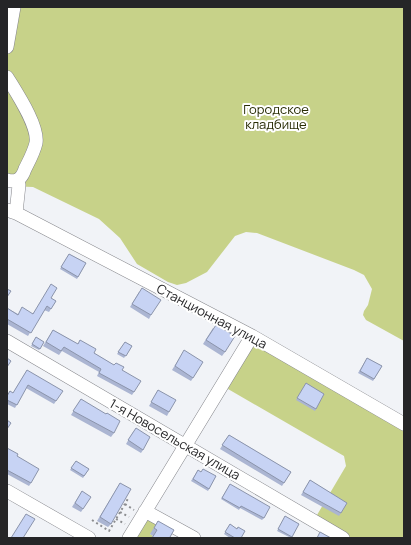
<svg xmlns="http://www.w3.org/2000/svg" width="411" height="545" font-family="Manrope,sans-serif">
<rect width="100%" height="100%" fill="#f1f3f7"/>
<!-- green -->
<path fill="#c7d289" d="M7 7H404V341L366 320 363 315 364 311 368 305 372 289 364 275 354 270 257 233 246 232 235 236 207 272 186 283 177 285 168 282 137 264 120 238 99 219 33 187 7 186Z
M257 346 404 430V538H352L318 518 317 515 346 466 344 456 228 389 229 385 252 347Z
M148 518 173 530 150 534 153 536 152 538H134Z"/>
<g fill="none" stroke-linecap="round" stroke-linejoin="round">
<defs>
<path id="minor" d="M7 47 14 7
M7 77C16 92 39 126 36 143 34 152 29 161 25 169 22 178 17 183 7 180
M7 210 16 213 252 336 404 424
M16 213 19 185 17 180
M7 341 343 538
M7 491 89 538
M145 511 194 538
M129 538 252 336"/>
</defs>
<!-- minor casing -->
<use href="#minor" stroke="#85868b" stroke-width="14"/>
<!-- path -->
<path stroke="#8c8d90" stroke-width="2" stroke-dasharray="2 3" stroke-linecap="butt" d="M125 504 134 510
M120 512 129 517
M116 519 125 524
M92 520 109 531 129 497"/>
<!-- minor -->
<use href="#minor" stroke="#fff" stroke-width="13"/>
</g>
<!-- wall -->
<path fill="#abb5d2" d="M69 254 86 263 77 279 60 269Z
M139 292 151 315 149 319 130 307Z
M51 298 56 301 49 312 44 310 28 336 7 324V308L18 314 33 313Z
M213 328 225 352 222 356 203 344Z
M53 330 78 344 80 340 94 353 122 370 134 392 132 395 97 376 99 372 62 351 59 355 43 346Z
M36 337 44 342 39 350 31 346Z
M125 342 132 346 124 358 117 354Z
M182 354 193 378 191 381 172 370Z
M367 358 382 366 373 381 358 373Z
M27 370 56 401 54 404 26 388 15 408 7 404V395L10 391 13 393Z
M306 383 324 394 315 411 296 400Z
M158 390 169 412 167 416 149 406Z
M81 399 114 433 111 437 71 415Z
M133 432 143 450 141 453 126 444Z
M229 435 291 472 282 486 220 449Z
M7 448 17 456 31 483 29 486 7 474Z
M76 461 89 469 83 478 70 470Z
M198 470 201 472 216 476 208 491 191 481Z
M310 480 347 503 339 516 301 495Z
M120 483 111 524 108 527 97 521Z
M230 484 264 518 262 520 240 508 239 510 221 499Z
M82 491 83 509 81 512 72 507Z
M285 516 299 524 291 538 277 531Z
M158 521 170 537 172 538H152L153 536 150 534Z
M230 524 237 529 241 538H230L224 534Z"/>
<!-- building -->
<path fill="#c7d3f4" stroke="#8b94ab" d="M69 254 86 263 78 277 61 267Z
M51 284 57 288 51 298 56 301 51 309 47 306 31 333 7 319V308L18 315 22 307 33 314Z
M142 288 161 300 151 315 132 304Z
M7 289 11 291 7 297Z
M216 325 235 336 225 352 206 340Z
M53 330 78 344 80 340 96 349 94 353 114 365 116 363 124 367 122 370 141 381 134 392 99 373 101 369 64 347 61 351 46 342Z
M36 337 44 342 40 349 32 344Z
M125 342 132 346 126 356 118 352Z
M184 350 203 362 193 378 175 366Z
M7 358 11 361 7 367Z
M367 358 382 366 374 379 360 371Z
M27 370 63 391 56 401 28 385 17 405 7 400V396L10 391 13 393Z
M306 383 324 394 316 409 297 398Z
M158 390 176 400 169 412 151 402Z
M81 399 106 414 107 413 120 421 114 433 73 411Z
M7 420 11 423 7 429Z
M136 428 150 437 143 450 128 440Z
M229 435 291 472 284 483 222 445Z
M7 448 18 454 17 456 39 469 31 483 7 470Z
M76 461 89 469 84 476 71 468Z
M203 469 216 476 209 489 193 479 198 470 201 472Z
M310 480 347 503 341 513 303 492Z
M120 483 131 489 111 524 100 517Z
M230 484 270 507 264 518 241 506 240 508 222 498Z
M82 491 91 497 83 509 75 503Z
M26 514 35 519 23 538H11Z
M285 516 299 524 292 537 278 529Z
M158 521 174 530 170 537 172 538H152L157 530 154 528Z
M230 524 237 529 238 527 245 531 241 538H235L225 532Z
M320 532 331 538H317Z"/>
<g text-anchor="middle" stroke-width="4" stroke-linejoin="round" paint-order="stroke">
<!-- park labels -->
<g font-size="13" fill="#292d05" stroke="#fff">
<text x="276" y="114">Городское<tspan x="276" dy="15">кладбище</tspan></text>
</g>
<!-- street labels -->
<g font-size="13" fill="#252527" stroke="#fff">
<text transform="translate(212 316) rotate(28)" y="5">Станционная улица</text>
<text transform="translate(175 439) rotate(30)" y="5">1-я Новосельская улица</text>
</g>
</g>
<!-- border -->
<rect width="411" height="545" fill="none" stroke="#252527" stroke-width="16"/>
</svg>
